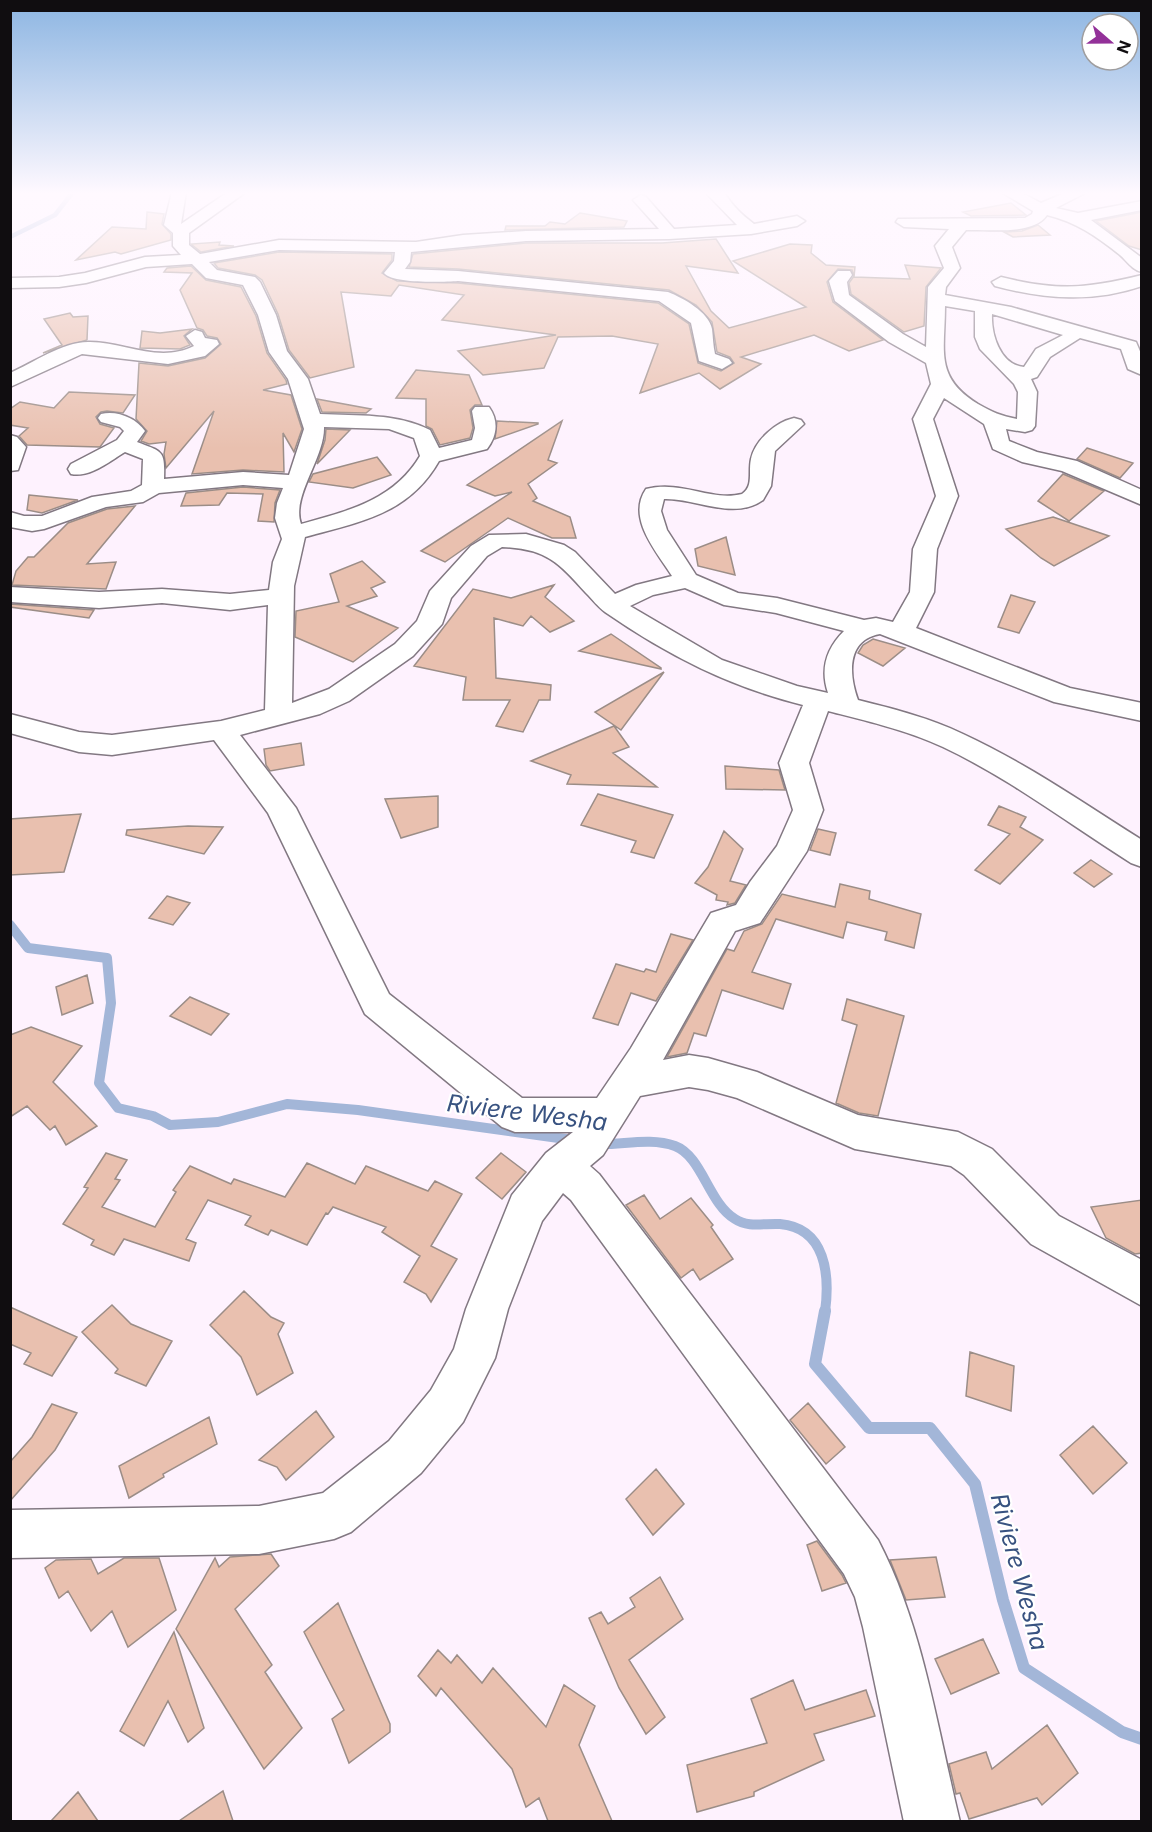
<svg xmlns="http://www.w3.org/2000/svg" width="1152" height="1832" font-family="Inter,sans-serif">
<rect width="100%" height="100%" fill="#fef2fe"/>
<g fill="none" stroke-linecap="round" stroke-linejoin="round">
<!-- stream-far2 -->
<path stroke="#a3b6d8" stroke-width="4.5" d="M10 237 55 215 73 192"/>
<!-- stream-far1 -->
<path stroke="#a3b6d8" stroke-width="10" d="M10 925 28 948 107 958 111 1003 99 1083 118 1108 153 1116 170 1125 218 1122 287 1104 358 1110 573 1140
M598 1144C623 1145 650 1137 675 1146 702 1156 709 1204 735 1219 748 1228 765 1223 780 1224 826 1228 830 1275 825 1312"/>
<!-- stream -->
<path stroke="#a3b6d8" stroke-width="12" d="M825 1311 815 1364 869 1428H930L975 1484 1003 1600 1024 1668 1122 1732 1142 1739"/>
</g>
<!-- building -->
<path fill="#e9c0af" stroke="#9b8d87" stroke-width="1.5" d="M1011 203 1026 215 971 216 963 212Z
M147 212 164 214 162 224 171 234V240L121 254 115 252 76 260 112 227 146 229Z
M1142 212V250L1129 246 1096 221Z
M580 213 627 221 624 227 505 230 506 226H545L550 222 565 224Z
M1038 225 1050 235 1013 237 1004 232 1022 231Z
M716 239 738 273 686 266 711 311 729 328 806 307 733 261 790 244 812 245 811 253 826 265 855 267 854 277 910 279 905 265 941 268 926 287 924 326 904 332 851 294 849 283 854 276 852 270 838 269 827 282 833 302 883 340 849 351 814 335 741 357 761 364 720 389 699 373 640 393 658 344 612 336 558 337 544 368 483 375 458 351 556 335 442 320 464 295 399 285 391 296 341 292 354 367 310 378 289 350 278 314 262 280 255 275 218 268 214 263 279 252 392 254V260L382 273 397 281 458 283 658 303 689 324 698 363 721 371 734 363 730 357 717 352 712 322 696 305 669 290 458 269 409 267 413 254 526 243H662Z
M220 242 219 245 234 246 201 252 191 244Z
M191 266 206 280 241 287 256 316 267 353 286 380 287 384 263 390 291 395 302 429 294 452 283 433 284 472 243 470 192 474 214 411 166 468 164 454 166 442 149 444 141 441 147 431 136 419 139 363 168 366 205 358 221 344 217 338 207 336 203 330 197 328 180 290 192 273 164 272 167 268Z
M70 313 73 317 88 316 87 340 43 353 62 345 44 319Z
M192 329 184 336 190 345 180 349 140 348 142 331 160 333Z
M416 370 469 375 482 405H475L470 410 473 428 470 438 440 445 432 429 426 426V399L396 398Z
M69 392 135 395 123 413 107 411 101 412 96 417 100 424 114 428 100 447 27 445 19 436 28 428 10 425V409L20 402 54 408Z
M317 399 371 409 366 413 322 412Z
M497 421 538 423V424L495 439Z
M562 421 548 460 557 463 528 484 537 498 533 501 570 517 576 538H552L508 518 445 562 421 551 512 492 495 496 467 485Z
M326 429 350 430 317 464 325 440Z
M1087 448 1133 463 1120 478 1077 459Z
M377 457 391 475 353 488 309 482 313 474Z
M1063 474 1104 491 1069 521 1038 501Z
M243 487 280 490 275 503 274 522 258 521 263 494 227 493 219 505 181 506 186 493Z
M29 495 78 500 42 513 27 510Z
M135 506 87 564 116 562 106 589 12 585 16 571 28 557H34L68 523 107 509Z
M1053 517 1109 536 1054 566 1041 558 1006 529Z
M726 537 735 575 698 566 695 549Z
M362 561 385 582 371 588 377 596 347 606 398 628 353 662 295 637 296 611 339 602 330 574Z
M554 585 545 597 574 621 550 632 531 616 523 626 494 618 496 678 551 685 550 700H539L523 732 496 726 510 700H463L466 677 414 666 473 589 511 598Z
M1011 595 1035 602 1019 633 998 627Z
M10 604 94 610 89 618 10 607Z
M611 634 661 668V669L579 651Z
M873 639 905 648 883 666 858 653 863 645Z
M664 672 621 730 595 712Z
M614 726 629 747 613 753 657 787 567 784 571 775 531 761Z
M301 743 304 765 270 771 266 765 264 749Z
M725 766 779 770 785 790 726 789Z
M598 794 673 815 654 858 631 852 636 841 581 825Z
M438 796V827L401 838 385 799Z
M999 806 1026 817 1020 827 1043 840 1000 884 975 870 1010 834 988 825Z
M81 814 64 872 10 875V819Z
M188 826 223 827 204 854 126 835 127 830Z
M818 829 836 833 830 855 810 850Z
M724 831 743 849 730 881 746 885 735 903 727 905 728 902 716 900 717 895 695 883 708 867Z
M1091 860 1112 874 1094 887 1074 873Z
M840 884 870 891 869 899 921 914 914 948 885 940 887 932 847 922 843 938 776 919 752 972 791 984 783 1009 722 990 706 1036 694 1033 687 1053 667 1057 727 949 734 951 744 931 762 924 782 894 835 907Z
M167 896 190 903 173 925 149 918Z
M671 934 693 940 656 1001 631 993 618 1025 593 1018 616 964 644 972 646 969 656 972Z
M87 975 93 1003 62 1015 56 987Z
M190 997 229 1014 211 1035 170 1016Z
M847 999 904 1016 878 1116 859 1113 836 1103 857 1025 842 1020Z
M31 1027 82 1046 53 1082 97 1126 66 1145 55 1126 50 1130 27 1106 10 1117V1035Z
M106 1153 127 1160 115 1179 120 1180 102 1207 155 1227 176 1192 173 1190 190 1166 231 1184 234 1179 285 1197 307 1163 355 1184 366 1166 428 1191 435 1181 462 1194 431 1246 457 1259 431 1302 426 1294 404 1282 420 1256 382 1232 386 1227 333 1207 328 1214 326 1213 307 1245 271 1230 268 1235 245 1225 251 1216 208 1200 186 1239 196 1243 189 1261 124 1239 114 1255 91 1245 94 1240 63 1224 88 1188 84 1187Z
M501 1153 526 1172 502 1199 476 1178Z
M644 1195 660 1219 691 1198 713 1225 711 1227 733 1259 700 1280 693 1269 681 1278 626 1205Z
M1142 1200V1253L1135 1254 1106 1238 1091 1207Z
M244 1291 271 1317 284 1323 278 1334 293 1373 257 1395 241 1357 210 1325Z
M112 1305 131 1324 172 1341 146 1386 115 1373 118 1369 82 1332Z
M10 1307 77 1337 52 1376 24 1364 31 1353 10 1344Z
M970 1352 1014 1366 1011 1411 966 1396Z
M808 1403 845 1447 826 1464 790 1420Z
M52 1404 77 1413 55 1450 10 1501V1462L32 1437Z
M316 1411 334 1437 286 1480 277 1467 259 1460Z
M209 1417 217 1444 163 1474 164 1477 129 1498 119 1466Z
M1093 1426 1127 1463 1093 1494 1060 1455Z
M656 1469 684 1504 653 1535 626 1499Z
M817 1541 842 1575 846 1583 822 1591 807 1545Z
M271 1554 279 1566 235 1609 272 1665 265 1672 302 1728 264 1769 176 1629 215 1558 219 1567 230 1557Z
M936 1557 945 1597 906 1600 890 1560Z
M124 1558H159L176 1610 128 1647 112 1611 91 1631 68 1591 59 1598 45 1568 56 1560 91 1559 98 1574Z
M660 1577 683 1619 629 1660 665 1717 646 1734 619 1688 589 1618 601 1612 608 1624 635 1607 630 1598Z
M338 1603 390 1724V1732L349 1763 332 1719 344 1710 304 1632Z
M174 1632 204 1728 188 1742 168 1701 144 1746 120 1731Z
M983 1639 999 1673 951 1694 935 1659Z
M438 1650 451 1663 457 1655 482 1683 493 1668 546 1727 564 1685 595 1706 579 1745 612 1821H548L539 1798 526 1807 512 1769 441 1688 436 1696 418 1676Z
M793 1680 805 1710 866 1690 875 1716 814 1734 824 1760 754 1792V1796L697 1812 687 1765 767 1743 751 1699Z
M1047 1725 1078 1773 1042 1805 1037 1798 969 1819 960 1793 956 1794 949 1764 986 1752 992 1769Z
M223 1791 233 1821H179Z
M78 1792 98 1821H51Z"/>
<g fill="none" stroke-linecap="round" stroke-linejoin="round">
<defs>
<path id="minor" d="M172 192H186L181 224 228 192H246L189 233V245L200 254 279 240 416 242 463 235 526 231 659 229 633 200 641 195 646 197 674 229 737 225 705 192C731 192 721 192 736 208 741 214 748 219 754 224L797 216 805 221 797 226 751 234 669 239 526 241 411 252 410 262 405 269 458 271 668 292C683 298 709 312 712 329 713 337 713 345 715 354L729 359 732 363 722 369 699 361 691 323 659 301 458 281C443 282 393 284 384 273L394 261 395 252 279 250 209 262 217 270 255 277 260 282 276 315 287 351 308 379 320 414C358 416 396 413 430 430L439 448 472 440 475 428 472 411 475 407H489C499 421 497 436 487 449L439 461C409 514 360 522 305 537L294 586 292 703 329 689 395 644 417 621 430 591 471 546 489 535 526 534 564 545 575 552 615 594 636 585 672 576C657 552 626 518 646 489 683 480 711 502 742 494 754 486 748 472 751 459 755 440 776 422 794 418L801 420 804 424 775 451 771 486 763 500C733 521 697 498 664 499L661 511 667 530 696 575 738 593 777 598 864 620 876 618 893 622 910 592 913 549 936 496 913 419 931 384 926 363 889 342 835 301 829 281 838 271H850L852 275 847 282 849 295 903 334 926 347 928 287 944 268 935 246 949 229 904 227 896 222 898 219 1025 218 1032 214 1033 211 1001 192H1020L1041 203 1067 192H1087L1056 208 1078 213 1142 201V210L1091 220 1142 258V272C1132 270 1127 261 1120 255 1096 236 1076 222 1047 215 1033 236 989 229 966 230L952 247 960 268 946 287 945 295 1011 307 1136 342 1142 356V375L1128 369 1121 349 1080 338 1050 357 1037 377 1031 379 1037 392 1035 426 1032 430 1025 432 1006 429 1009 441 1037 452 1077 461 1142 490V505L1062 471 1022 462 993 449 984 424 944 398 933 419 958 496 937 549 934 592 916 628 1070 688 1142 703V721L1054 702 880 634C846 640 849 675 858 700 894 709 930 718 963 734 1026 763 1083 803 1142 840V867L1131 863C1069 824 1009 778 943 747 906 730 867 721 828 711L809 763 823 810 807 851 760 923 735 931 663 1060 689 1055 708 1058 757 1072 858 1115 958 1132 992 1149 1059 1216 1142 1260V1306L1031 1244 964 1175 951 1166 855 1149 737 1098 708 1090 689 1087 640 1096 603 1155 590 1166 599 1174 878 1540C923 1626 937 1727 960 1822H904L863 1627 855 1597 844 1574 571 1200 563 1193 542 1221 508 1309 495 1358 463 1422 421 1473 351 1532 334 1539 259 1554 10 1558V1510L259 1506 323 1493 389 1441 431 1390 454 1349 466 1309 512 1195 546 1153 573 1132H515L502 1127 365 1014 268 813 214 740 112 755 79 752 10 733V714L79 732 112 735 221 721 265 710 268 605 230 610 162 603 99 608 10 602V587L99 592 162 589 230 594 269 590 273 562 282 539 275 518 277 503 283 488 243 485 159 493 143 502 106 507 44 529 32 531 10 527V512L24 516H42L92 497 131 491 142 485 143 459 125 452C110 461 90 478 71 474L68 469 71 464 117 440 124 431 120 427 101 422 98 418 101 414C117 410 136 418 145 431L137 442C163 452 165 450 164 479L243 472 289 475 304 429 288 379 269 352 258 315 243 285 206 278 192 264 146 267 86 283 59 287 10 288V278L59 277 85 273 145 257 181 255 173 246V233L164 225ZM945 306 975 311V337L980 349 1014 384 1018 392 1017 419C1001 416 992 412 978 404 934 377 945 351 945 306ZM992 314 1063 335 1036 349 1024 367C1000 365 991 334 992 314ZM324 427 389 429 414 438 420 456C394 500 348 511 301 524 291 496 325 458 324 427ZM502 547C546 549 557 561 586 593 592 599 598 607 605 612 667 655 730 687 803 705L779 763 793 810 777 846 750 882 736 905 711 913 631 1048 597 1098H522L389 994 296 808 240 735 320 714 349 701 413 656 442 624 451 598 487 556ZM685 588 724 605 776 613 844 631C826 649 820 669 828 693L797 686 722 660 630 606 653 595Z
M1142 275V286C1093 303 1044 299 995 286L992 282 1001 277C1058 291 1085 289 1142 275Z
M195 330 202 332 205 338 217 340 219 344 205 356 168 364 82 354 10 387V373C33 363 62 342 88 342 123 341 158 364 194 346L186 336Z
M10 435 17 437 26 447 18 470 10 471Z"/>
</defs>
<!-- minor casing -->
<use href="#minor" stroke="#827882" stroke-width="3"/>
<!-- minor -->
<use href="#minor" fill="#fff" fill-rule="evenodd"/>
</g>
<!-- sky -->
<linearGradient id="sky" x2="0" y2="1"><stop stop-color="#8cb5e2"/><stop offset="0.43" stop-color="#fff9ff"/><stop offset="1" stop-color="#fff9ff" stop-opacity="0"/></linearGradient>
<rect width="1152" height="449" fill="url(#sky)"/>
<g text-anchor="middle" stroke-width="4.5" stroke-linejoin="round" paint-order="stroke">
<!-- near-water labels -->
<g font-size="24" font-style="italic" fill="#385280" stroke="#fff">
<text transform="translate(527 1113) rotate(7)" y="8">Riviere Wesha</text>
<text transform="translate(1019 1572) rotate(75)" y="8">Riviere Wesha</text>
</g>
</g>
<!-- border -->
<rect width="1152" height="1832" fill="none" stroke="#100d10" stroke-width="24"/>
<!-- north arrow -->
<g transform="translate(1110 42) rotate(110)"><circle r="28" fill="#ffffff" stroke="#9f9e9f" stroke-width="1.5"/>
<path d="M0-4.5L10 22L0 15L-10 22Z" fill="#933199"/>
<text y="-9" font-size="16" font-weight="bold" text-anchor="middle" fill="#100d10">N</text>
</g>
</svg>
